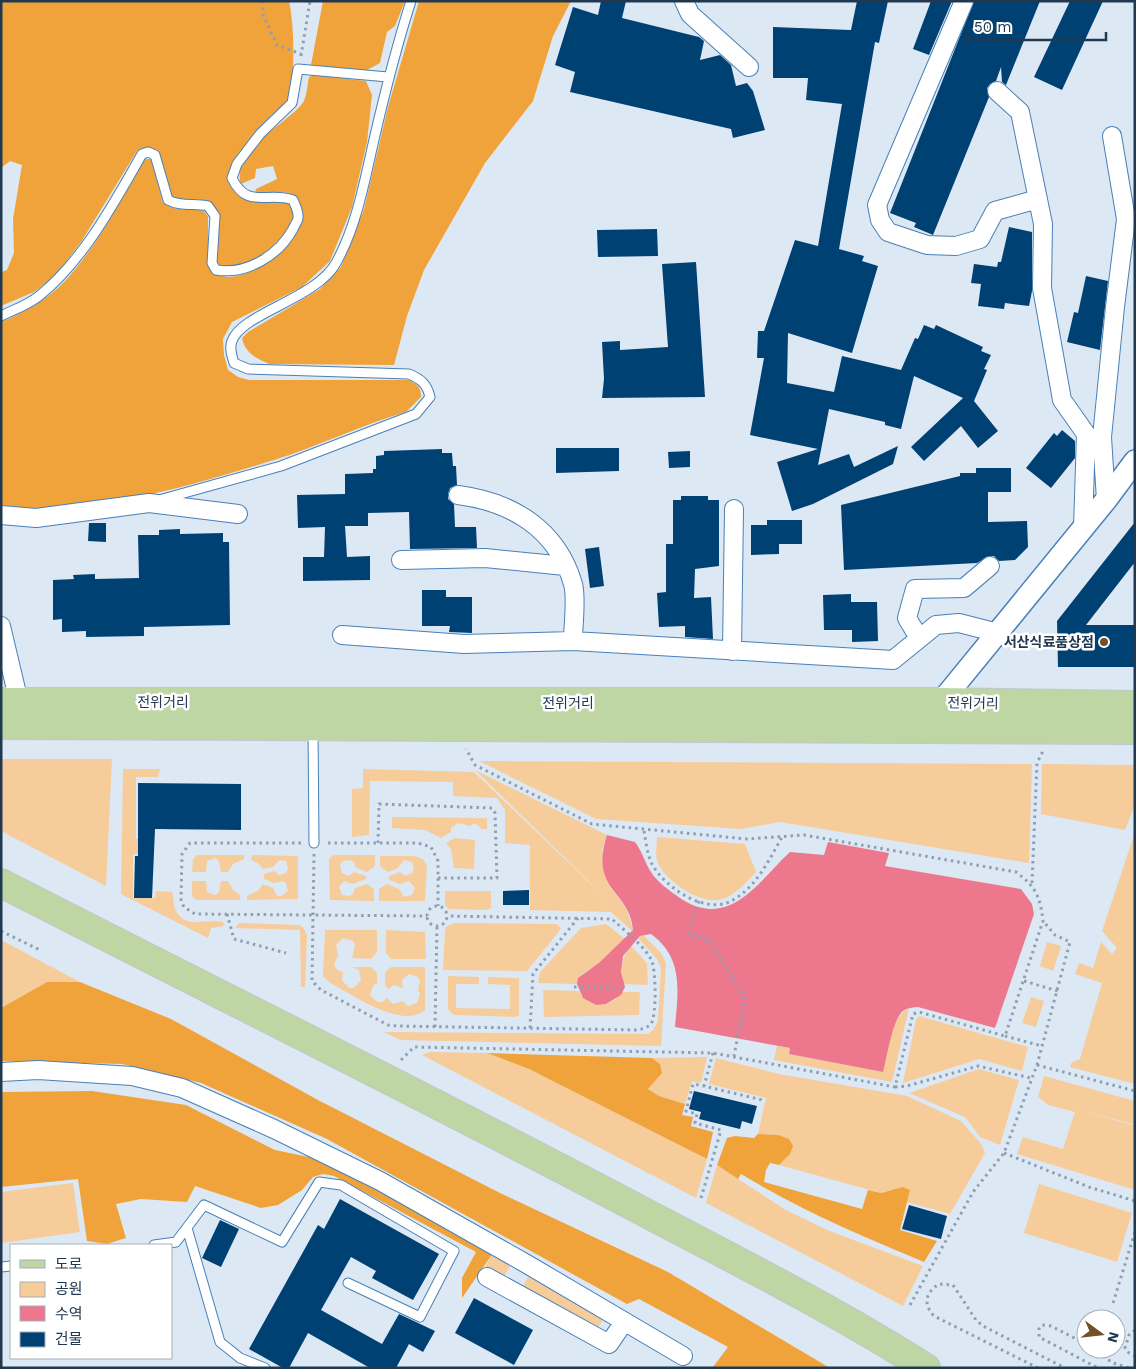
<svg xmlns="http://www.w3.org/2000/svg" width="1136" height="1369" font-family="'Work Sans','Noto Sans KR',sans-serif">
<rect width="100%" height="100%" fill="#dde8f5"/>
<!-- green -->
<path fill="#f6cc9b" d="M1 759H112L106 886 1 831Z
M479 761 1032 764 1029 863 780 822 741 829 596 819Z
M1042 764 1135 765V805L1125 830 1041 814Z
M123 769H160L158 777H136V839H148V854H133V898H155L156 891 172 892C174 898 173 905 176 911 186 930 207 918 223 922L224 926 211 928 208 938 121 894Z
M363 769 474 772 619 911 475 770 607 835 602 851 611 888 627 910 633 930 632 931 611 912 530 910V845L505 843V810L497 798 453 796V782L370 781 369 835 352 837V789L363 788Z
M392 817 487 818V829H482L475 823 470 826 458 823 451 828V832L441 838 425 830 392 828Z
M1135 832V1084L1070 1067 1071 1063 1080 1059 1102 983 1075 974 1079 963 1093 968 1101 942 1112 954 1117 948 1102 931Z
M657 837 745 844 756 872C747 881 736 895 723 899 701 906 665 881 657 861 655 854 657 845 657 837Z
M455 838 475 840 474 869 454 868 451 849 446 843Z
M197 855H245L244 859 233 864 228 872H221L219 861 215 858 207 861 206 872H192L193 859Z
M252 855 298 856V899L247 900V896L259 890 263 884 273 888 277 896H281L288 891 286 883 283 881 274 883 264 879V874L274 871 279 875 286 873 288 869 286 861 279 860 273 867 263 869 259 864 251 860Z
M334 855H375V866L367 872 356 868 354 862 350 860 343 861 340 865 342 873 349 876 354 872 366 876V879L353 884 344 881 339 887 342 895 350 896 353 894 355 888 367 884 374 889V901L330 900 329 859Z
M380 856H414L423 859 427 866 425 901H379V889L387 884 399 889 404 897 412 895 415 888 409 881 400 884 389 880V876L400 872 405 876 412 873 414 869 412 862 404 860 398 868 388 872 380 866Z
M192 881H206L207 892 215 895 219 892 221 881H228L233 890 240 895V900H196L192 896Z
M445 891H491V908L486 910 449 909 445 905Z
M239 923 299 925 303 927 307 936 305 987H301L300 930 235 928Z
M454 923 557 924 561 929 527 971 443 970 445 932 446 927Z
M606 924 625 939C616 946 609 955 601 962 592 969 580 971 577 984L538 983 540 972 581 928Z
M325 930H377V952L371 959 352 958 355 945 353 941 343 938 336 945 338 955 334 965 337 970 343 972 342 980 349 988H354L361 980 359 970 352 967H371L377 973V983L373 986 370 995 377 1002H382L387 998 393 1004 403 1001 408 1006 417 1003 420 994 418 990 420 981 418 977 409 974 402 980 403 988 394 985 388 989 385 985V973L391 967H425V1010C402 1030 351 994 329 982L323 976Z
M386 930 425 932 426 959H391L386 953Z
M643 935 661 953 666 963 661 1046 400 1040 384 1032 648 1034 653 1030 658 1021 661 968 657 959 638 938Z
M1 940 80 982H47L1 1008Z
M1047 942 1061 946 1053 971 1040 966Z
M631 946 647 963 648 985 624 984C620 968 621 959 631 946Z
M448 976 479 977V984H456V1008L510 1009V985L488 984V977L519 978V1015L515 1017 454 1015 448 1009Z
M543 990 579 991 583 998 606 1004 615 1000 622 992H640L639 1015 544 1017Z
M1031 997 1044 1001 1036 1027 1022 1023Z
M909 1008 892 1082 774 1060 777 1046 790 1048 789 1054 883 1072C888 1053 889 1018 909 1008Z
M919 1016 1028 1047 1022 1071 979 1059 903 1083 916 1020Z
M430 1052 487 1053 529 1069 707 1159 696 1198 422 1055Z
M707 1057 701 1083 692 1081 685 1104 659 1096 648 1089 661 1073 660 1064 652 1058Z
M716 1058 779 1074 907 1096 961 1121 982 1145 985 1153 950 1214 907 1202 910 1190H890L881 1193 779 1165 790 1154 778 1135 758 1134 766 1098 709 1084Z
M979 1069 1019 1080 1000 1145 980 1137 965 1117 909 1093Z
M1044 1076 1135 1101V1125L1075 1108 1135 1126V1190L1017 1154 1023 1137 1063 1149 1075 1112 1048 1105 1038 1097Z
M717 1165 784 1209 827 1230 923 1266 903 1306 706 1203Z
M73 1183 80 1232 1 1243V1192Z
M1039 1184 1132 1213 1117 1262 1024 1233Z
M493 1253 512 1263 503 1278 485 1267Z
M530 1274 604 1317 596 1332 521 1289Z"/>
<!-- forest -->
<path fill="#f0a33a" d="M1 1H289C294 21 297 87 285 104 281 109 273 113 268 119 251 137 236 156 227 179 246 220 271 191 289 203 307 216 273 248 262 255 246 265 238 268 219 266L217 261 220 214C202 189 191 206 172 196L158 151C150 147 144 145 137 151L81 242 55 276 34 292 1 306V272L7 270 14 253 13 219 22 165 10 161 1 168Z
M323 1H405L395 26 387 32 380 63 365 71 311 65Z
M419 1H571L553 36 533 101 485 163 424 270 407 316 394 365 269 364C256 358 245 353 242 338L248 332 320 289 341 267 364 209 388 107Z
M313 75 366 81 372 95 367 142 352 207 330 261 302 287 232 322 223 339 224 355 228 370 238 377 249 380H409C417 384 421 387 421 397L406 412C361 425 319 446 274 460 193 485 86 518 1 505V322C24 313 48 299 65 281 97 246 122 200 144 159H151L163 203C181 214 185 206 204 211L208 217V263L214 273C218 274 224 277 229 277 259 275 306 242 299 209 298 204 298 198 294 195 284 189 267 195 255 194L256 189 277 179 273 166 256 169 255 178 241 184C230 152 286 124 302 104 307 98 307 85 309 77Z
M47 982H80L171 1019 318 1100 500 1193 668 1272 830 1368H715L713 1367 728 1347 639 1299 627 1304 327 1139 201 1083 122 1064 1 1061V1008Z
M487 1053 652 1058 660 1064 662 1073 648 1089 659 1096 685 1104 682 1115 693 1117 691 1126 713 1132 707 1159 529 1069Z
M92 1091 186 1105 275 1150 323 1160 493 1253 462 1298V1278L476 1252 334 1176 323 1174 313 1177 302 1190 278 1205 261 1208 195 1186 187 1202 141 1199 116 1204 126 1238 107 1244 87 1241 78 1179 1 1187V1092Z
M758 1134 778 1135 789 1139 793 1146 790 1154 779 1165 770 1163 766 1170 764 1182 862 1209 868 1190 881 1193 903 1187 910 1190 900 1230 937 1241 924 1262C859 1235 802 1211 741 1174L738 1179 717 1165 727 1138 735 1136 754 1138Z"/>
<!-- water -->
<path fill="#ed778c" d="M607 835 635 842C642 851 645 863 651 872 657 882 670 891 680 898 729 931 758 882 790 852L824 855 828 842 889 853 885 866 1021 889 1032 904 1034 914 995 1028 918 1007C913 1007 907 1008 903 1011 892 1020 887 1058 883 1072L789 1054 790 1048 675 1027C678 991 684 958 651 934L640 936 623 956 621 972 625 987 621 995 606 1004 596 1005 583 998 577 984 578 978 600 962 633 930C630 890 589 891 607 835Z"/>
<!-- building -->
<path fill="#004174" d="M601 1H626L622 18 699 37 704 41 700 60 720 55 731 65 736 86 747 83 753 91 765 130 733 138 731 129 570 92 575 72 555 65 573 7 598 15Z
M857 1H888L879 43 875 42 839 249 864 256 862 261 878 266 852 353 788 333 787 383 834 392 842 356 901 370 915 338 918 339 924 325 934 329 936 325 983 347 981 351 991 355 984 369 987 370 974 401 998 431 978 448 961 426 924 461 911 447 963 398 914 376 901 429 885 425V422L829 409 818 465 849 454 854 467 898 446 893 464 813 504 792 511 777 462 818 449 750 435 764 358H757L758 331H764L795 240 818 246 842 104 806 100 808 78H773V27L851 30Z
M931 1H952L929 55 913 49Z
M974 1H1040L1006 85 1002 82 1001 67 996 81 990 84 987 88 989 97 933 235 914 227 916 223 890 213Z
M1070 1H1103L1062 90 1034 77Z
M1009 227 1032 232V291L1029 306 1005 303 1004 309 978 306 981 284 971 283 974 264 997 267 998 262H1001Z
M657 229 658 256 598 257 597 230Z
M696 262 705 397 602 398 604 379 602 342 620 341V350L668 347 662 264Z
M1086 276 1108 281 1100 350 1067 342 1074 312 1078 313Z
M1062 430 1075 441V458L1051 488 1026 468 1054 433 1057 436Z
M556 448H619V471L556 473Z
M442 449V453H452L453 466H456L457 485 450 488 448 494V499L454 504 455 527H476L477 548 410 549 409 512 368 513V526H345L347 557 370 556V580L303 581V557H324L325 527 298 528 297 495 345 494V474L373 473V469H376V456L384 455V451Z
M690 451V467L669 468 668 452Z
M976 468H1011V492H988V522L1027 521 1028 547 1015 560 999 561 994 556H989L977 563 844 570 841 505 960 476V473H976Z
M681 496H708V500H719V566L695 569 694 598 711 597 713 639 685 637V626L659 627 657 593 666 592V544H673V500H681Z
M767 520H802V544H779V554L751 555V525H767Z
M1135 522V562L1086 625H1135V667H1058L1057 621Z
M89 523H106V542L88 541Z
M180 529V534L223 533V542H229L230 625 144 627V636L86 637V631L62 632V619L53 620V580L74 579 73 575 95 574V579L139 578 138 535H159V530Z
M599 547 604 586 590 588 585 549Z
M422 590H446V597H472V633L449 632 450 626H422Z
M851 594V602H877L878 641 852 642V630H824L823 595Z
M138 783 241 784V830L155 829 152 898H134L135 856H138Z
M529 890V905H503V891Z
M694 1091 757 1106 752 1124 742 1121 740 1129 699 1119 701 1112 689 1109Z
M340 1199 439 1254 413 1300 372 1278 376 1271 351 1257 321 1310 382 1344 399 1314 435 1331 423 1352 409 1344 396 1368H370L308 1333 289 1368H283L249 1349 318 1225 324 1229Z
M909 1205 947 1216 941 1239 902 1229Z
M220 1220 239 1229 221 1267 202 1258Z
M474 1298 533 1330 514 1365 455 1333Z"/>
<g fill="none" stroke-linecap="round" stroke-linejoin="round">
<defs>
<path id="service" d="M1 316C13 310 28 305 39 296 83 261 114 203 142 154L148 152 155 155 168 200C181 207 194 203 208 206L215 216 212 263 216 270C247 275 279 255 293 229 294 226 298 221 298 218 299 212 295 205 293 200 268 191 247 210 232 178L237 164 260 134 292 103 298 69 388 77
M159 500 281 466 416 414 430 397C427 384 421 379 409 374L248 369 234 363C232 356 229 348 232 341 242 313 316 299 336 263 356 227 364 184 373 144 384 96 396 48 411 1
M313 729 314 843
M187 1228 220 1342 240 1358 265 1368
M154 1245 176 1242 204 1205 282 1242 319 1182 341 1185 454 1251 420 1317 348 1283
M1 1267 11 1266"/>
<path id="minor" d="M684 1 690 14 749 67
M964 1 877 205 880 220 888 232 927 245 956 246 980 239 995 211 1038 199
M997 91 1020 112 1043 224 1042 288 1062 400 1086 434 1083 528
M458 495C512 502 557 529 573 584 577 598 573 625 573 641
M1106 500 1102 437 1115 307 1126 219 1112 136
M1 515 36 518 149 503 238 514
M401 560 485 558 565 566
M1 626 19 702
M342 635 464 644 573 641 893 660 936 625 959 623 998 633
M919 638 907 618 915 589 964 588 990 566
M732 651 734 509
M1 1072 38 1070 132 1076 182 1088 274 1129 380 1181 525 1263 683 1356
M487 1277 609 1344 624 1322"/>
<path id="tertiary" d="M941 702 1106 500 1135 461"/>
<path id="primary" d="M1 702H941L1135 705
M1 725 1135 730
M1 883C210 990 420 1094 627 1203 727 1256 830 1307 926 1368"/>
</defs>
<!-- service casing -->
<use href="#service" stroke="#4880b8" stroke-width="11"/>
<!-- minor casing -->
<use href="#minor" stroke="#4880b8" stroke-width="20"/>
<!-- tertiary casing -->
<use href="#tertiary" stroke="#4880b8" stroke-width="24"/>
<!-- primary casing -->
<use href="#primary" stroke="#c1c7ce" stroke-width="30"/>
<!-- path -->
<path stroke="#8f9fb1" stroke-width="3" stroke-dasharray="2.5 4" stroke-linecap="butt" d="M262 1 263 15 277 45 301 54
M301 56 310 1
M644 831C646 842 647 854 652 864 665 888 707 916 733 900 757 886 769 860 782 837
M301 843H190L182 854 181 901 184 907 195 914 427 916
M328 843H418L431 847 438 861V906
M378 843 379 804 492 808 495 813 497 878H438
M314 854 312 981 321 990 388 1025 397 1026 637 1030C642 1029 647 1028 651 1024 657 1015 656 968 651 959 642 944 625 931 612 919L447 916
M1032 883 1037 763 1043 751
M699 901 688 934 710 941 745 998 734 1056
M427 916a10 10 0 1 1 20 0a10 10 0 1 1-20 0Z
M227 914 234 939 286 953
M1 931 40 950
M1024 981 1058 991
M574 987 626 989
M435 1027 437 926
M530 1028 533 974 578 918
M1005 1036 1042 1046
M713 1053 704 1086 762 1100
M401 1060 414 1047 713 1053 895 1087 913 1014 919 1012 1005 1036 1043 921C1040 896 1036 887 1016 872L804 835 747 839 592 824 475 765 466 749
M1037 1065 1135 1091
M895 1087 907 1086 978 1066 1031 1078
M1004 1153 1089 1187 1135 1201
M701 1198 721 1130 695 1123 697 1114 686 1111 693 1084 704 1086
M1113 1303 1135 1232
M910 1305 973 1192 1004 1153 1037 1065 1070 942 1055 935 1043 921
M1135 1330 1129 1335 1125 1348 1129 1353 1135 1356
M1086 1344 1051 1326 1042 1325 1039 1329V1337L1098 1368
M1092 1349 1113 1363 1129 1368
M1038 1368 934 1316C923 1304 925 1293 939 1284L953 1285 976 1320 983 1326 1065 1368"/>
<!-- service -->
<use href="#service" stroke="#fff" stroke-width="9"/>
<!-- minor -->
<use href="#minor" stroke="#fff" stroke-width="18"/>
<!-- tertiary -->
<use href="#tertiary" stroke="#fff" stroke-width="21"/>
<!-- primary -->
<use href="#primary" stroke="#bdd6a3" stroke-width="28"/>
</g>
<!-- markers -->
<circle fill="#725128" stroke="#fff" stroke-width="2" cx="1104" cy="642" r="5"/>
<g text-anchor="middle" stroke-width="5" stroke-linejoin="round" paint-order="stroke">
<!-- poi labels -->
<g font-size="14" font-weight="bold" fill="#213851" stroke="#fff" text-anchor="end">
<text x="1094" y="647">서산식료품상점</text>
</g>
<!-- street labels -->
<g font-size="14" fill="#213851" stroke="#fff">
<text x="163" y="707">전위거리</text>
<text x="568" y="708">전위거리</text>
<text transform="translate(973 703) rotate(1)" y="5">전위거리</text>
</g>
</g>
<!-- border -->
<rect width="1136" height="1369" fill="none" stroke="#213851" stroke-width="5"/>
<!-- legend -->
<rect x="10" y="1244" width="162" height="115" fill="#ffffff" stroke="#a6afb9"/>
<rect x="20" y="1260" width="25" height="8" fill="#bdd6a3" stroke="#a6afb9"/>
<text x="55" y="1269" font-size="15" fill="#213851">도로</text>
<rect x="20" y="1282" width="25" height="15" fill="#f6cc9b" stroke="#a6afb9"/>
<text x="55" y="1294" font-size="15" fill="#213851">공원</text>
<rect x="20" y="1306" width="25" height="15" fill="#ed778c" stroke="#a6afb9"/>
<text x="55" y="1319" font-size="15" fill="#213851">수역</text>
<rect x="20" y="1332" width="25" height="15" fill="#004174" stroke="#a6afb9"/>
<text x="55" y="1344" font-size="15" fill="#213851">건물</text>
<!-- north arrow -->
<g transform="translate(1101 1334) rotate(105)"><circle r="24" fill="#ffffff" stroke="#a6afb9"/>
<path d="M0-4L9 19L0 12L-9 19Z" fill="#725128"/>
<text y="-8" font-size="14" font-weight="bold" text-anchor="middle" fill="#213851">N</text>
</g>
<!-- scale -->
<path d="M966 32v8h140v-8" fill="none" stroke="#213851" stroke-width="2.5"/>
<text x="974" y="32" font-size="15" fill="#213851" stroke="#ffffff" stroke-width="4" paint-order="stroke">50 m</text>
</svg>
